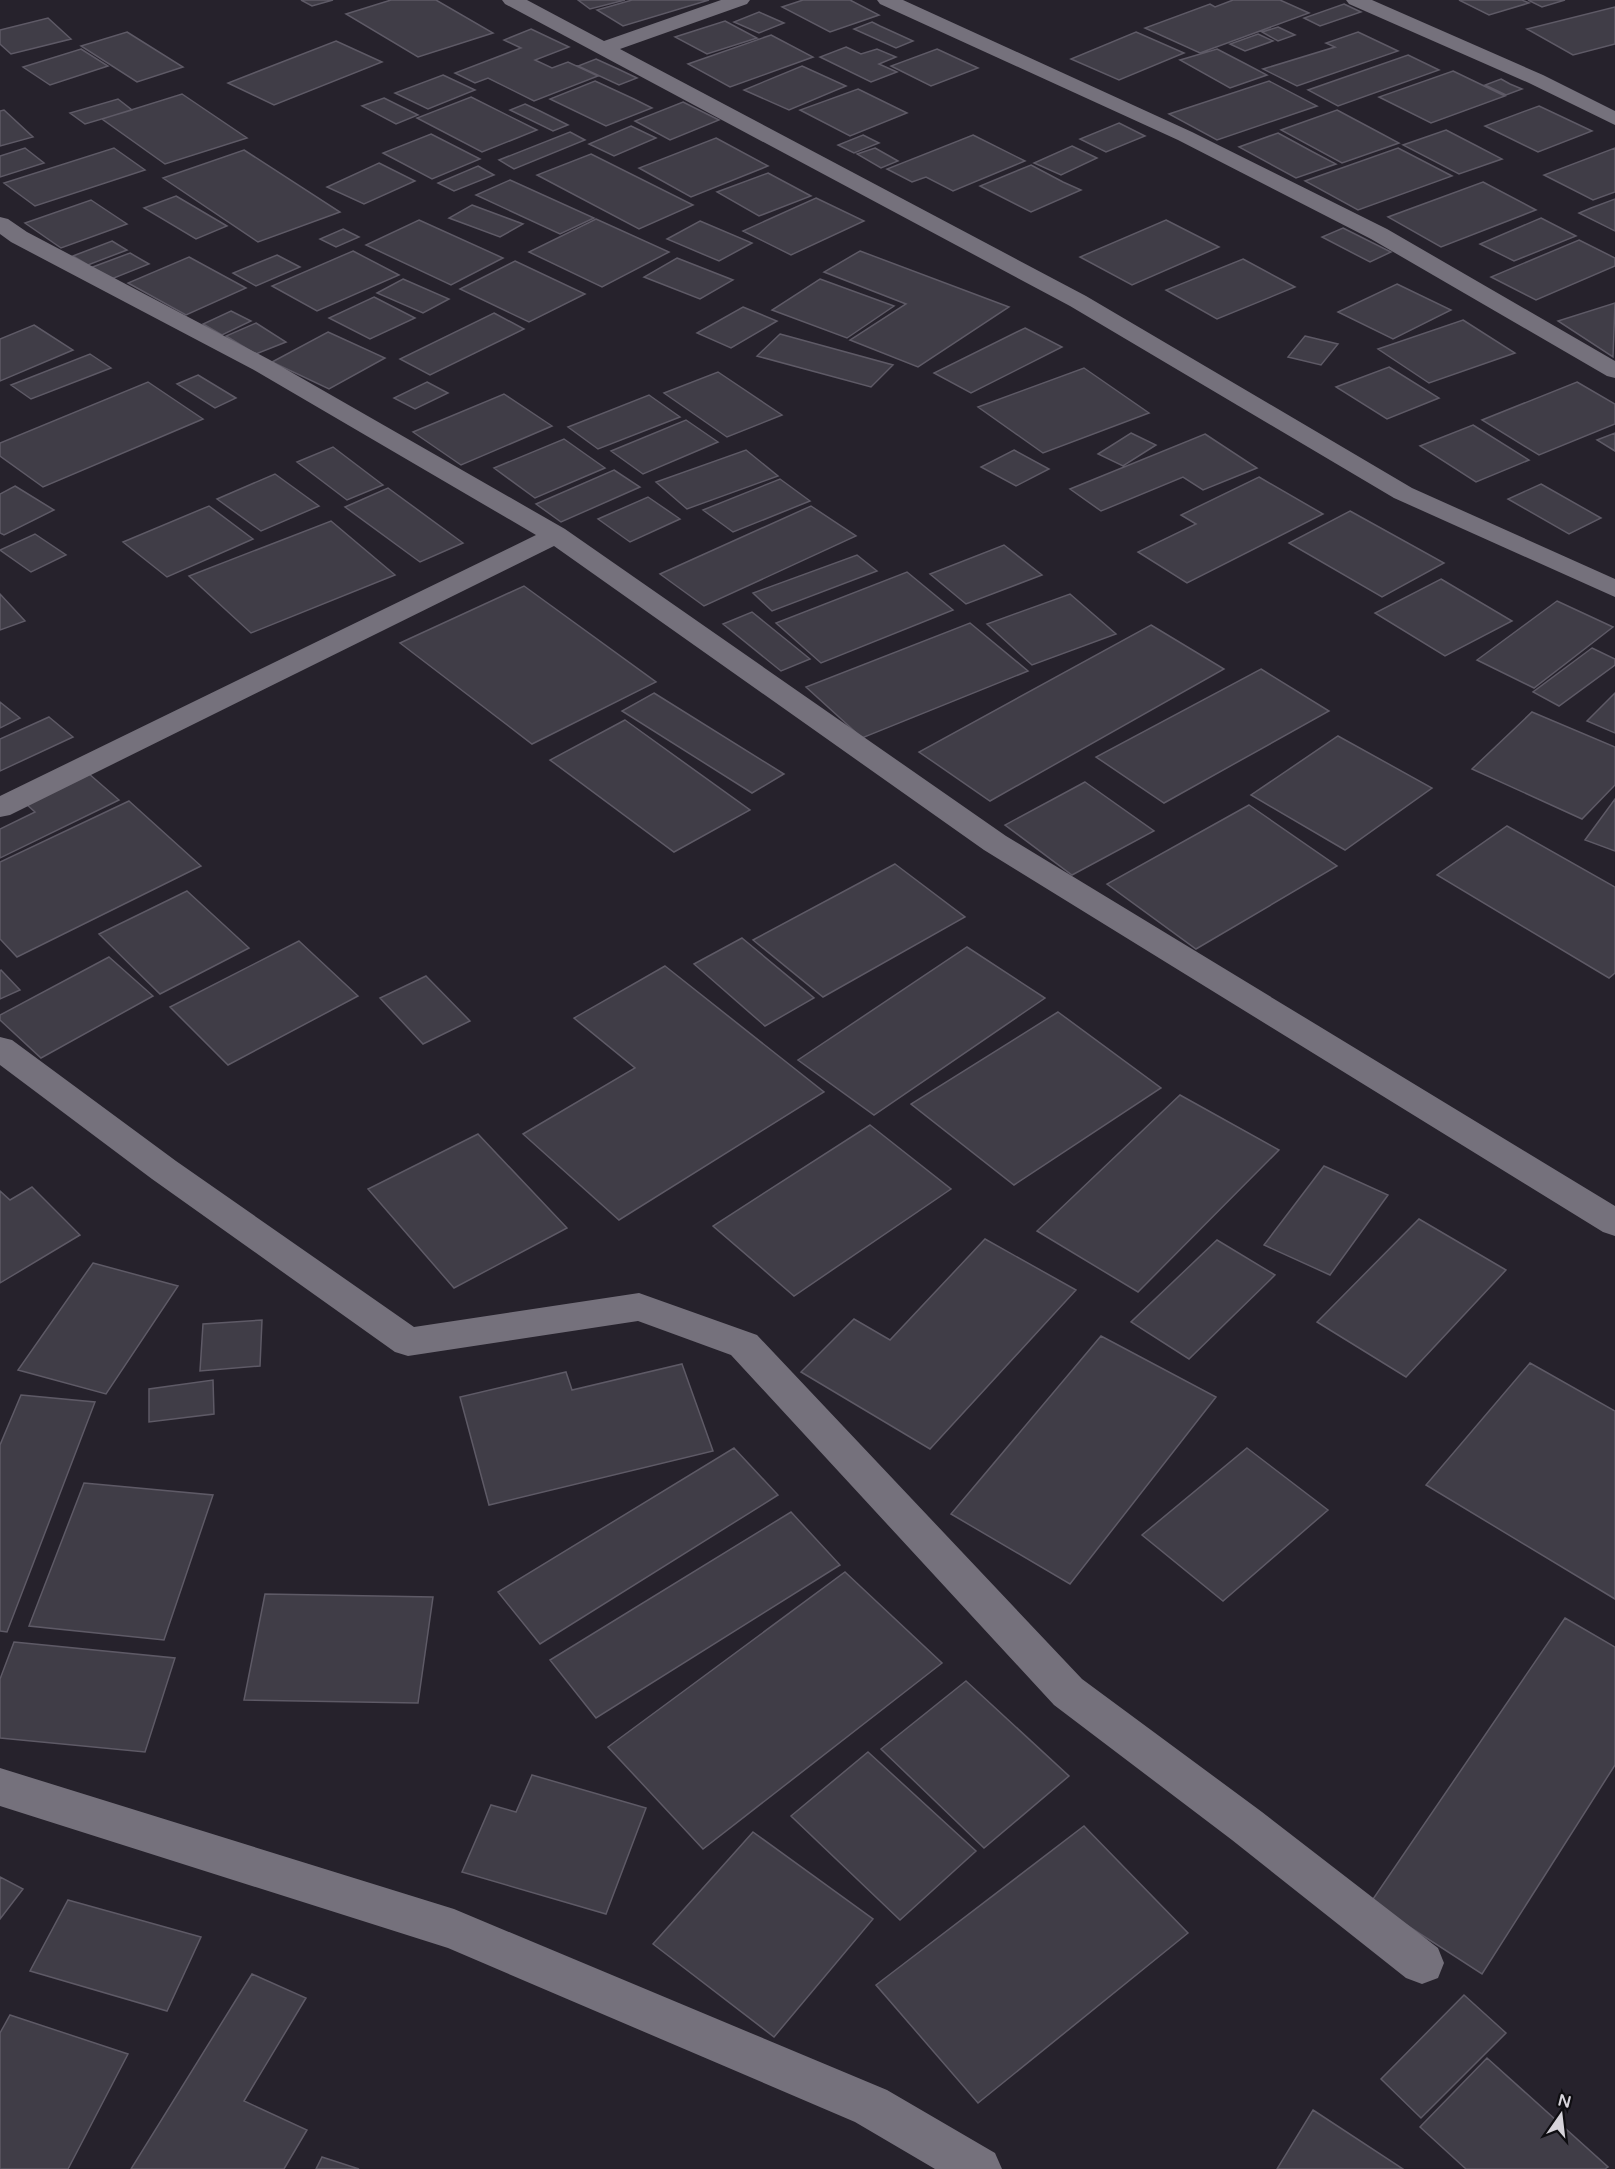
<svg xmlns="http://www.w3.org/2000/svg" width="1615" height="2169" font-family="'Varela Round',sans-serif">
<rect width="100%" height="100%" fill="#26222c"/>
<!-- building -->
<path fill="#403d47" stroke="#5e5a66" stroke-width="1.5" d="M301 0H333L312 6Z
M391 0H436L493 33 418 57 346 14Z
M578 0H625L590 9Z
M632 0H709L623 26 597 10Z
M803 0H850L879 15 830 32 782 7Z
M1233 0H1280L1309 13 1200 53 1145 28 1210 4 1215 7Z
M1459 0H1522L1529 3 1489 15Z
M1528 0H1565L1542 7Z
M1344 4 1361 12 1320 26 1304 18Z
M1615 7V44L1573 55 1527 29Z
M759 12 784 23 759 33 734 22Z
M48 18 71 39 11 54 0 44V30Z
M725 21 757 38 707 54 675 37Z
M872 22 880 26 913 41 896 48 854 29Z
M1278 27 1295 35 1278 41 1262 32Z
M531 29 569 47 535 60 552 68 568 62 598 76 534 101 488 78 475 83 455 73 521 48 504 40Z
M127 32 183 67 137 82 81 46Z
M1136 32 1184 53 1119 80 1071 59Z
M1358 32 1398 51 1297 86 1263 69 1335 47 1326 43Z
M1258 34 1273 41 1245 51 1230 44Z
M771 35 813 57 730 87 688 64Z
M336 41 382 62 274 105 228 83Z
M846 47 861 54 877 49 896 57 879 64 897 72 871 82 820 57Z
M81 49 108 66 50 85 23 67Z
M937 49 978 68 931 86 891 66Z
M1217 49 1244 63 1267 75 1230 88 1180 60Z
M1408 55 1439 70 1338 106 1308 90Z
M596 59 618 69 637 78 619 85 578 66Z
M802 66 846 86 789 110 744 90Z
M1453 71 1505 96 1431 123 1379 97Z
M443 75 475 90 428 109 395 93Z
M1501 79 1510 84 1522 89 1506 95 1485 85Z
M595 81 634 99 652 108 606 126 550 99Z
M1269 81 1317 106 1217 140 1169 114Z
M858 89 907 113 850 136 800 110Z
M182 94 247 138 165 164 102 119Z
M471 97 537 130 482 152 417 118Z
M384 98 418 115 396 124 362 106Z
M118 99 132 110 85 124 70 113Z
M683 102 719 120 670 140 635 121Z
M525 104 540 111 568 125 553 131 510 110Z
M1539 106 1592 131 1538 152 1485 126Z
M4 110 33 137 0 146V111Z
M1337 110 1382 134 1399 143 1342 163 1281 130Z
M1119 123 1145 136 1106 152 1080 139Z
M631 126 656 138 614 156 589 144Z
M1446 130 1475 145 1502 159 1459 174 1403 145Z
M570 132 585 140 514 169 499 160Z
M1278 133 1313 152 1336 164 1296 178 1239 147Z
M431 134 480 159 432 179 383 153Z
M863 135 879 143 854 153 838 145Z
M973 135 1025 161 953 191 926 177 912 182 887 169Z
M716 138 768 166 691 197 639 168Z
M1072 146 1097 158 1061 175 1034 163Z
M25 148 44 163 0 177V156Z
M114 148 145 170 35 206 4 183Z
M875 148 891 157 898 161 881 168 857 154Z
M1398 148 1452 176 1358 210 1305 181Z
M1615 148V192L1593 200 1544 175Z
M244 150 340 212 258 242 163 178Z
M591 154 693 205 639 229 537 175Z
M379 163 415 181 364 204 327 187Z
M1031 165 1063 182 1081 190 1031 212 980 186Z
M478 166 494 175 454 191 438 183Z
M768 173 811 196 759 216 717 192Z
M510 180 594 218 560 234 476 195Z
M1483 182 1536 210 1441 247 1388 217Z
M176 196 227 226 196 239 144 208Z
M816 198 864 221 791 255 743 231Z
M1615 199V231L1579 213 1591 208Z
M91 200 127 224 61 248 25 223Z
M472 205 523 224 500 237 449 218Z
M1541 218 1576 236 1514 261 1480 244Z
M596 219 669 252 602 287 529 252Z
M419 220 503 258 451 285 366 245Z
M1166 220 1219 247 1132 285 1080 257Z
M700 221 752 243 719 261 667 239Z
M1343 228 1391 252 1370 262 1322 237Z
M343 229 359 237 336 247 320 239Z
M1579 240 1615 258V266L1536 300 1491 277Z
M112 241 127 250 88 265 73 256Z
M353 251 399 275 317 311 272 286Z
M860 251 1009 307 918 367 850 340 906 304 824 272Z
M130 253 149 264 109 280 90 268Z
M277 255 300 267 256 286 233 273Z
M189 257 246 288 186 315 128 283Z
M677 258 733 280 700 299 644 277Z
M1243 259 1295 287 1217 319 1166 290Z
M515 261 585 294 529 322 460 289Z
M403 279 449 299 423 313 377 293Z
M820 279 894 306 847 338 772 310Z
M1397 284 1451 310 1393 339 1338 312Z
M374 297 415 318 370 339 329 318Z
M1615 303 1613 357 1558 321Z
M743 307 777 321 731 348 697 333Z
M231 311 251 321 222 335 203 324Z
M494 313 524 329 430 375 400 359Z
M1463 320 1515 353 1429 383 1378 349Z
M256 323 286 342 256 354 226 336Z
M34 325 73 350 0 381V339Z
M1025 328 1062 347 971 393 934 373Z
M328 332 385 358 329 389 272 362Z
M780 334 893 365 871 387 757 356Z
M1305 336 1338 344 1321 365 1288 357Z
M90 354 111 368 31 399 11 385Z
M1389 367 1439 398 1387 419 1336 387Z
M1084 368 1149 413 1043 453 978 407Z
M718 372 782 415 727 437 664 393Z
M198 375 236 398 215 408 177 384Z
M148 382 203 419 43 487 0 456V443Z
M427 382 448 393 415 409 394 398Z
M1577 382 1615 404V424L1539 455 1482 420Z
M504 394 552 426 461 465 413 432Z
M649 395 680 417 598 449 568 427Z
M686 420 718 442 643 474 611 451Z
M1473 425 1529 460 1476 482 1420 446Z
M1131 433 1156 445 1123 466 1098 454Z
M1615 433V451L1597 440Z
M1205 434 1257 468 1203 490 1183 477 1101 511 1070 489Z
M564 439 605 468 535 498 494 468Z
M333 447 383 485 347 500 297 462Z
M746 450 778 476 687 509 656 482Z
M1014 450 1049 469 1016 486 981 467Z
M614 470 640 487 561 522 536 504Z
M275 474 319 506 261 531 217 499Z
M1259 477 1323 514 1187 583 1138 552 1196 524 1181 515Z
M780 479 810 501 733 532 703 510Z
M1541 484 1601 518 1569 534 1508 499Z
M15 486 54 510 4 535 0 533V494Z
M388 488 463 543 420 562 345 507Z
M648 497 680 519 630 542 598 519Z
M209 506 253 539 167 577 123 542Z
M811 506 856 536 704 606 660 574Z
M1350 511 1444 563 1382 597 1289 543Z
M331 521 395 575 251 633 189 576Z
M35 534 66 555 31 572 0 550Z
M1004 545 1042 575 966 604 930 574Z
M857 555 877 571 772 611 753 593Z
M907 572 953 610 821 663 776 623Z
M1441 579 1512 621 1445 656 1375 613Z
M524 586 656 682 532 744 400 643Z
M0 594 25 621 0 630Z
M1070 594 1116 634 1032 665 987 624Z
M1557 601 1613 627 1534 688 1477 660Z
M752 612 810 659 781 671 723 624Z
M970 623 1028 671 862 738 806 687Z
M1151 625 1224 669 990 801 919 752Z
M1592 648 1615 659V665L1559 706 1533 692Z
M1261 669 1329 711 1164 803 1096 757Z
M654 693 784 774 752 793 622 711Z
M1615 693V733L1587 721Z
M0 702 20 718 0 728Z
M1532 712 1615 747V785L1582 819 1472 769Z
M49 717 73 737 0 771V739Z
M625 720 750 810 674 852 550 760Z
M1338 736 1432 788 1345 850 1251 795Z
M88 773 119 800 0 858V829L35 812 25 803Z
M1085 782 1154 831 1072 875 1005 825Z
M1615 799V851L1585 840Z
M129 801 201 866 17 957 0 939V862Z
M1249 805 1337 866 1196 949 1107 884Z
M1507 826 1615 887V973L1609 978 1437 875Z
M895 864 965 917 823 997 753 940Z
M187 891 249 948 160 994 99 934Z
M742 938 814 998 765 1026 694 964Z
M299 941 358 996 228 1065 170 1007Z
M967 947 1045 998 874 1115 798 1060Z
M109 957 153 996 41 1058 0 1020V1015Z
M665 966 824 1092 619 1220 523 1134 635 1068 574 1018Z
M1 970 20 990 0 999V971Z
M426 976 470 1021 423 1044 380 998Z
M1058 1012 1161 1088 1014 1185 911 1104Z
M1180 1095 1279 1150 1138 1292 1037 1231Z
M870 1125 951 1189 794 1296 713 1226Z
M478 1134 567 1228 454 1288 368 1189Z
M1324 1166 1388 1195 1330 1275 1264 1245Z
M32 1187 80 1235 0 1283V1191L10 1200Z
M1419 1219 1506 1270 1406 1377 1317 1322Z
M985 1239 1076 1290 930 1449 801 1372 854 1319 890 1340Z
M1217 1240 1275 1275 1189 1359 1131 1322Z
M93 1263 178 1286 106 1394 18 1370Z
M262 1320 260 1366 200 1371 203 1324Z
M1101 1336 1216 1397 1070 1584 951 1514Z
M1530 1363 1615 1411V1599L1426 1485Z
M682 1364 713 1451 489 1505 460 1397 566 1372 572 1390Z
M213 1380 214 1414 149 1422V1389Z
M21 1395 95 1402 7 1632 0 1631V1445Z
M734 1448 778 1495 540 1644 498 1592Z
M1247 1448 1328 1510 1223 1601 1142 1535Z
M84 1483 213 1495 164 1640 29 1626Z
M791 1512 840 1565 596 1718 550 1660Z
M845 1572 942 1663 703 1849 608 1747Z
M265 1594 433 1597 418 1703 244 1700Z
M1565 1618 1615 1647V1765L1482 1974 1371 1902Z
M14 1642 175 1658 145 1752 0 1738V1679Z
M966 1681 1069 1776 984 1848 881 1749Z
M868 1752 976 1851 900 1920 791 1816Z
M532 1775 646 1808 606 1914 462 1872 491 1805 516 1812Z
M1084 1826 1188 1933 978 2103 876 1985Z
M753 1832 873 1919 774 2037 653 1944Z
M0 1877 23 1889 0 1919Z
M68 1900 201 1937 167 2011 30 1971Z
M252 1974 306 1998 244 2101 307 2130 284 2169H131Z
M1464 1995 1506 2033 1421 2118 1381 2079Z
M10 2015 128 2054 68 2169H0V2033Z
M1487 2058 1608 2167 1605 2169H1466L1420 2127Z
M1313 2110 1403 2169H1277Z
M322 2157 359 2169H316Z"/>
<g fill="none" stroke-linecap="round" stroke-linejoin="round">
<!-- street -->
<path fill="#75717c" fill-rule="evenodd" d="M502 0H527L604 41 721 0H750L747 4 620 49 1086 296 1412 488 1615 579V597L1394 498 1070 306 505 4Z
M877 0H903L1192 132 1387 229 1615 361V378L1607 376 1371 239 1178 140 880 4Z
M1346 0H1372L1543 75 1615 111V125L1529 83 1349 4Z
M0 217 8 219 27 232 270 360 565 529 1006 836 1615 1206V1236L1603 1232 984 850 554 546 10 815 0 817V796L536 535 254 370 11 242 0 234Z
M0 1037 12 1040 176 1161 414 1327 639 1293 757 1335 1082 1679 1262 1812 1438 1948 1444 1963 1438 1978 1422 1984 1406 1978 1232 1840 1054 1705 731 1355 638 1321 408 1356 395 1352 152 1179 0 1065Z
M0 1768 454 1909 887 2090 995 2153 1002 2169H935L855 2122 448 1948 0 1806Z"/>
</g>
<!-- north arrow -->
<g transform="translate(1561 2115) rotate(14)" stroke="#0e0d11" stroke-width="4.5" paint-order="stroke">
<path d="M0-4.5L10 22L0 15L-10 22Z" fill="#d6d3da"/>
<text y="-9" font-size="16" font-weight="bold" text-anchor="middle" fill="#d6d3da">N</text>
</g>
</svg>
